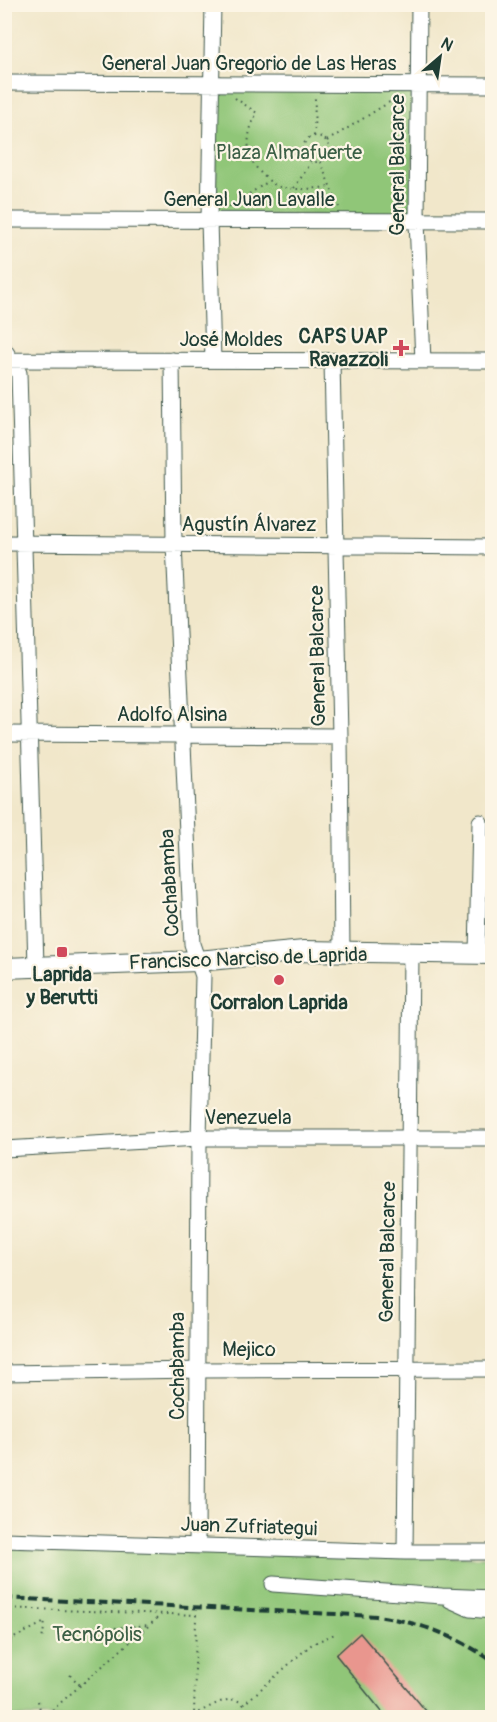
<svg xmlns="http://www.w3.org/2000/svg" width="497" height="1722" font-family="Pangolin,sans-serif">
<rect width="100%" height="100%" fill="#fcf5e5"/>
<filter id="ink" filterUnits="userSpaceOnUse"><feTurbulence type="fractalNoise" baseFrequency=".0167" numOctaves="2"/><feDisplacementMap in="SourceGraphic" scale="12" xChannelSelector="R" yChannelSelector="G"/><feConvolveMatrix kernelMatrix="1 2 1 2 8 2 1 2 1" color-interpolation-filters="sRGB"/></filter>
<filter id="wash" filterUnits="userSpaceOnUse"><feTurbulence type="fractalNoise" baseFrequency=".008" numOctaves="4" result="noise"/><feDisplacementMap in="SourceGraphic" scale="24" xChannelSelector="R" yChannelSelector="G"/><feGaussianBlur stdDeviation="1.35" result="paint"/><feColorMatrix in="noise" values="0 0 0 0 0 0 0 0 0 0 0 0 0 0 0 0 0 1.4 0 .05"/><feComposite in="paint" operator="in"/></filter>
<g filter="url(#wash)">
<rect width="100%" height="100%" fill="#f1e7ca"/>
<!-- green -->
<path fill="#90c678" stroke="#588256" stroke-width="1.5" d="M217 88 414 89 412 217 215 214Z
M4 1548 492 1557V1717H5Z"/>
<g id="blocks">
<!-- building -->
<path fill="#e9968e" d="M4 1623 8 1625 11 1636 10 1648 4 1651Z
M360 1633 432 1718H387L336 1655Z"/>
</g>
</g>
<g filter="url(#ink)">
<use href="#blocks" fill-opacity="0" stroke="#3e564a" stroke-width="1.5"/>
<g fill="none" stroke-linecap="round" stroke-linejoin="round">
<defs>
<path id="minor" d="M213 4 209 220 213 360
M419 4 417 221 423 361
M4 83 492 85
M4 220 492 221
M4 349 19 373 36 966
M4 360 492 361
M172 360 174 544 192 944 203 976 199 1138 197 1546
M332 361 340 736 342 951
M4 543 492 547
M4 734 340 736
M477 953 480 822
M4 1149 199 1138H492
M4 1373 198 1370 492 1369
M4 1540 405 1552H492
M405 1552 411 953
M273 1584 442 1596 492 1598
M450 1600 470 1609 492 1611"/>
<path id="major" d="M4 968 198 961 304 951 492 954"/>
</defs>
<!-- minor casing -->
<use href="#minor" stroke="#3e564a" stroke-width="17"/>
<!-- major casing -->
<use href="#major" stroke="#3e564a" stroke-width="22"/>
<!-- path -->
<path stroke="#3e564a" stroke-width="2" stroke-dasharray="1.5 4.5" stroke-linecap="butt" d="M235 98 257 113C245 135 244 159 265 177 269 181 274 185 280 187 297 191 315 188 332 187
M303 149a13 13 0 1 1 26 0a13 13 0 1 1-26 0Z
M314 136 315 97
M327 141 396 98
M320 162 339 207
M294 188 311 163
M229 207 269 181
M4 1608 196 1615 194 1718
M79 1631 150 1625
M4 1643 45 1622 42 1640
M70 1675 80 1685
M38 1701 42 1718
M243 1705 312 1644 337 1633
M43 1718 161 1615
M163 1718C174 1716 186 1717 196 1713 211 1708 230 1691 244 1705 248 1709 250 1712 250 1718"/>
<!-- minor -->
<use href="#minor" stroke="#fff" stroke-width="15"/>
<!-- major -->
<use href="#major" stroke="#fff" stroke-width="20"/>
<!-- rail -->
<path stroke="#1f3d34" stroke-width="4" stroke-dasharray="9 4.5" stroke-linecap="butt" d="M4 1598 376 1616C419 1622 457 1636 492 1661"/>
</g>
</g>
<!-- markers -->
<g fill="#d1495b" stroke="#fcf5e5" stroke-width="2">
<path d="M398 339h6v6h6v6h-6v6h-6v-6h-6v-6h6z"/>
<rect x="56" y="946" width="12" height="12" rx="3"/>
<circle cx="279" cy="980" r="6"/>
</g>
<g text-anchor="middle" stroke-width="4.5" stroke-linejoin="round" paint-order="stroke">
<!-- street labels -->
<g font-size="20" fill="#1f3d34" stroke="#fcf5e5">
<text x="249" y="70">General Juan Gregorio de Las Heras</text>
<text transform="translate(397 165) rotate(-90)" y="7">General Balcarce</text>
<text x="249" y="206">General Juan Lavalle</text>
<text x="231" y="346">José Moldes</text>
<text x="249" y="531">Agustín Álvarez</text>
<text transform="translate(317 656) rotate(-91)" y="7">General Balcarce</text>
<text x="172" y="721">Adolfo Alsina</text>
<text transform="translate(169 883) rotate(-93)" y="7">Cochabamba</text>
<text transform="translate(248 958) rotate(-2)" y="7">Francisco Narciso de Laprida</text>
<text x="248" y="1124">Venezuela</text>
<text transform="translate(387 1252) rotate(-89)" y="7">General Balcarce</text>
<text x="249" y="1356">Mejico</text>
<text transform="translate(177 1366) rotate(-90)" y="7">Cochabamba</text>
<text transform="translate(249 1526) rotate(2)" y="7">Juan Zufriategui</text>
</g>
<!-- park labels -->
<g font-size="20" fill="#3b5f45" stroke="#fcf5e5">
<text x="289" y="159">Plaza Almafuerte</text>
<text x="97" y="1641">Tecnópolis</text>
</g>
<!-- poi labels -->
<g font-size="20" font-weight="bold" fill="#1f3d34" stroke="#fcf5e5">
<text x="388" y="343" text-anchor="end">CAPS UAP<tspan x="388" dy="23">Ravazzoli</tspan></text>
<text x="62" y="981">Laprida<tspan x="62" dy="23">y Berutti</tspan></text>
<text x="279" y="1009">Corralon Laprida</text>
</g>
</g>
<!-- margin -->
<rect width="497" height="1722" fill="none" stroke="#fcf5e5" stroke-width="24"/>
<!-- north arrow -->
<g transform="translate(440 57) rotate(29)" stroke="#fcf5e5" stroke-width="4.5" paint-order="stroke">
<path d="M0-4.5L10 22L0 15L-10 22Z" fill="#1f3d34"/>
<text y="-9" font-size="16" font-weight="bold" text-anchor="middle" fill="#1f3d34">N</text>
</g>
</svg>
